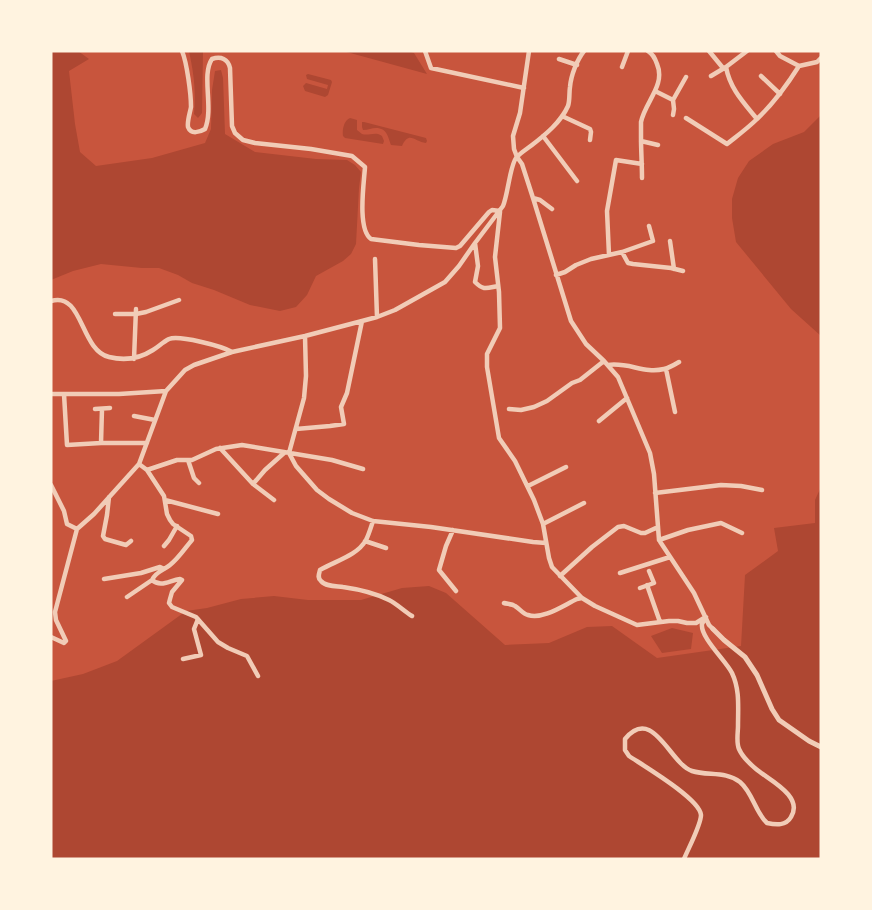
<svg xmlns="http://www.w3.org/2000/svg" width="872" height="910" font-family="Cabin,sans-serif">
<rect width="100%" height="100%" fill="#c8553d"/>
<!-- green -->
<path fill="#ae4732" d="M51 51H78L89 59 69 71 75 124 80 152 96 166 152 158 205 143 211 129 212 90 215 71 221 70 223 78 225 134 255 152 316 159 347 160 355 165 361 172 359 188 356 244 351 254 343 261 316 276 307 295 296 307 280 311 250 305 214 290 192 283 178 275 159 268H142L101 264 73 271 51 280Z
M189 51H203L202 113 198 118 194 114C196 90 194 75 189 51Z
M343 51H408L414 53 427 74Z
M308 74 331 80 332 82 328 95 325 97 305 91 303 86 306 83 327 89 328 85 307 79 306 75Z
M821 115V336L791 309 736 242 732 218V199L738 178 749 161 773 144 804 132Z
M350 118 357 120V130L362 134C369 136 376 131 382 136L384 141 383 144 345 138 343 136C342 130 344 120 350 118Z
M362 122H364L426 138 427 141 426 143C415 142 409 130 402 146L391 145C388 137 387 128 376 128 372 128 368 130 363 130L362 127Z
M821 487V859H51V681L83 674 117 661 186 611 207 608 241 599 274 596 308 600H361L402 588 429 586 446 593 505 645 549 643 587 627 612 626 657 658 741 646 745 575 778 551 774 528 815 523V500Z
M672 628 693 633 691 649 662 653 651 636Z"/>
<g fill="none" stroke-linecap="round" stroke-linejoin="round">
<!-- minor -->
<path stroke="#f1ccb7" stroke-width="4.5" d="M182 51C187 63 191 94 191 107 190 113 187 121 188 127 191 135 200 132 205 129 214 108 201 75 212 59 221 56 228 59 230 68L232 126 235 133 243 140 255 143 311 149 352 156 365 167C364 183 357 229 371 239L419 245 456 248 460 246 489 212 492 210 500 211
M425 51 431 68 524 88
M529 51 520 113 513 136 514 149 517 157 522 164 533 198 571 321 586 344 604 361 618 377 650 453 654 474 659 540 694 593 709 625 713 629
M709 51 723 68
M776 51 780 56 799 66 817 62 821 58
M559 59 577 65
M622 67 628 51
M726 67C730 89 744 103 757 119
M711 76 726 67 747 51
M761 76 780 94
M655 91 673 100 674 109 673 115
M673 100 686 77
M562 116 590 129 591 132 590 140
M686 118 727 144C737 136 748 128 757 119 773 104 787 85 799 66
M543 136 577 181
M641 141 658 145
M642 178C642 164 641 151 641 138 641 133 641 127 641 122 645 102 666 85 657 64 655 58 653 54 648 51
M533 198 540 200 552 209
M500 212 495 257 499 292 500 328 487 354V367L499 438 515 461 534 500 543 524 549 558 552 567 582 598 595 606 637 625 669 621H678L687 623H696L704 618
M670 241 674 269
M475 243 478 266 475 282C484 291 487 288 498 286
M622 252 628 263 633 264 671 268 683 271
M609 255 607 211 616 160 642 164
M375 259 377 317
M556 275 565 272 576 265 591 259 622 252 653 241 649 226
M51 301C83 291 80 350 109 357 125 361 139 359 153 350 158 347 163 342 169 339 179 335 222 346 232 352
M115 314H136L146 312 179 300
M305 336 306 376 304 398 289 453 296 466 317 490 329 499 352 513 373 521 431 527 533 542 546 543
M134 359 136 309
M608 365C629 362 644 374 664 369 669 368 674 365 679 362
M666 369 675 412
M51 394H119L166 391
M64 394 67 445 101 443H147
M95 409 110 408
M509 409 521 410 534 407 547 401 572 383 580 380 604 361
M134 416 155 420
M599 421 627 398
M296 429 330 426 344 424 341 407 347 393 362 321
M101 443 102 409
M220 448 253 484 274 500
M188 460 194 478 199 483
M139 464 147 470 177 460H192L216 449 242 445 332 460 363 469
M147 470 164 496 167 514 170 520 173 524 191 536 192 540C185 548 179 558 170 565 164 570 155 572 152 580 161 588 170 580 180 579L182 580 172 592 170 599 169 603 172 607 196 617 218 642 228 648 247 656 258 676
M253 484 265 470 284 453
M51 485 64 511 67 524 77 529 94 514 139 464 166 391 185 370 194 365 232 352 305 336 362 321 377 317 395 310 445 282 459 266 475 243 503 206C508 194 510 166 516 158 520 153 527 149 532 145 545 135 561 122 568 106 570 100 569 93 570 87 571 75 577 60 584 51
M528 486 566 467
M655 493 721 485 741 486 762 490
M109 497 107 515 103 536 105 539 126 545 131 541
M165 500 218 514
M373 521C371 527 369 534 366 540 357 556 335 561 320 570 319 574 317 578 321 581 326 587 337 586 343 587 357 589 377 594 389 600 397 604 404 611 412 616
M543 524 584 503
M453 530 446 546 439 570 456 591
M659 540 688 530 721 523 742 533
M365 541 386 548
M164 546 169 540 177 526
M620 573 670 557
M560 576 592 547 618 527 624 526 641 533H645L658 527
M104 579 141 573 160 567 164 569
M647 585 660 622
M640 588 654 583 649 571
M127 597 152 580
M504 603C507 604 512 604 515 606 520 609 523 614 528 615 543 620 564 605 577 599L582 598
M51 637 64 643 66 641 56 620 55 612 77 529
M183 659 201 655 194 629 198 619
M684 859C688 849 701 825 701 815 700 799 644 766 629 756L625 750V739C653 705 670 764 692 771 708 776 726 771 740 782 753 793 755 812 767 823 776 825 786 826 791 817 804 796 769 780 756 769 750 764 742 756 739 749 736 742 738 733 738 726 738 707 740 690 732 673 726 661 700 637 702 624 703 622 704 620 706 617"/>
<!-- tertiary -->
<path stroke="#f1ccb7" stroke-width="5" d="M713 629 724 640 745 657 757 675 772 709 779 720 809 741 821 747"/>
</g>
<!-- border -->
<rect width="872" height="910" fill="none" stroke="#fff3e0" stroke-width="105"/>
</svg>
